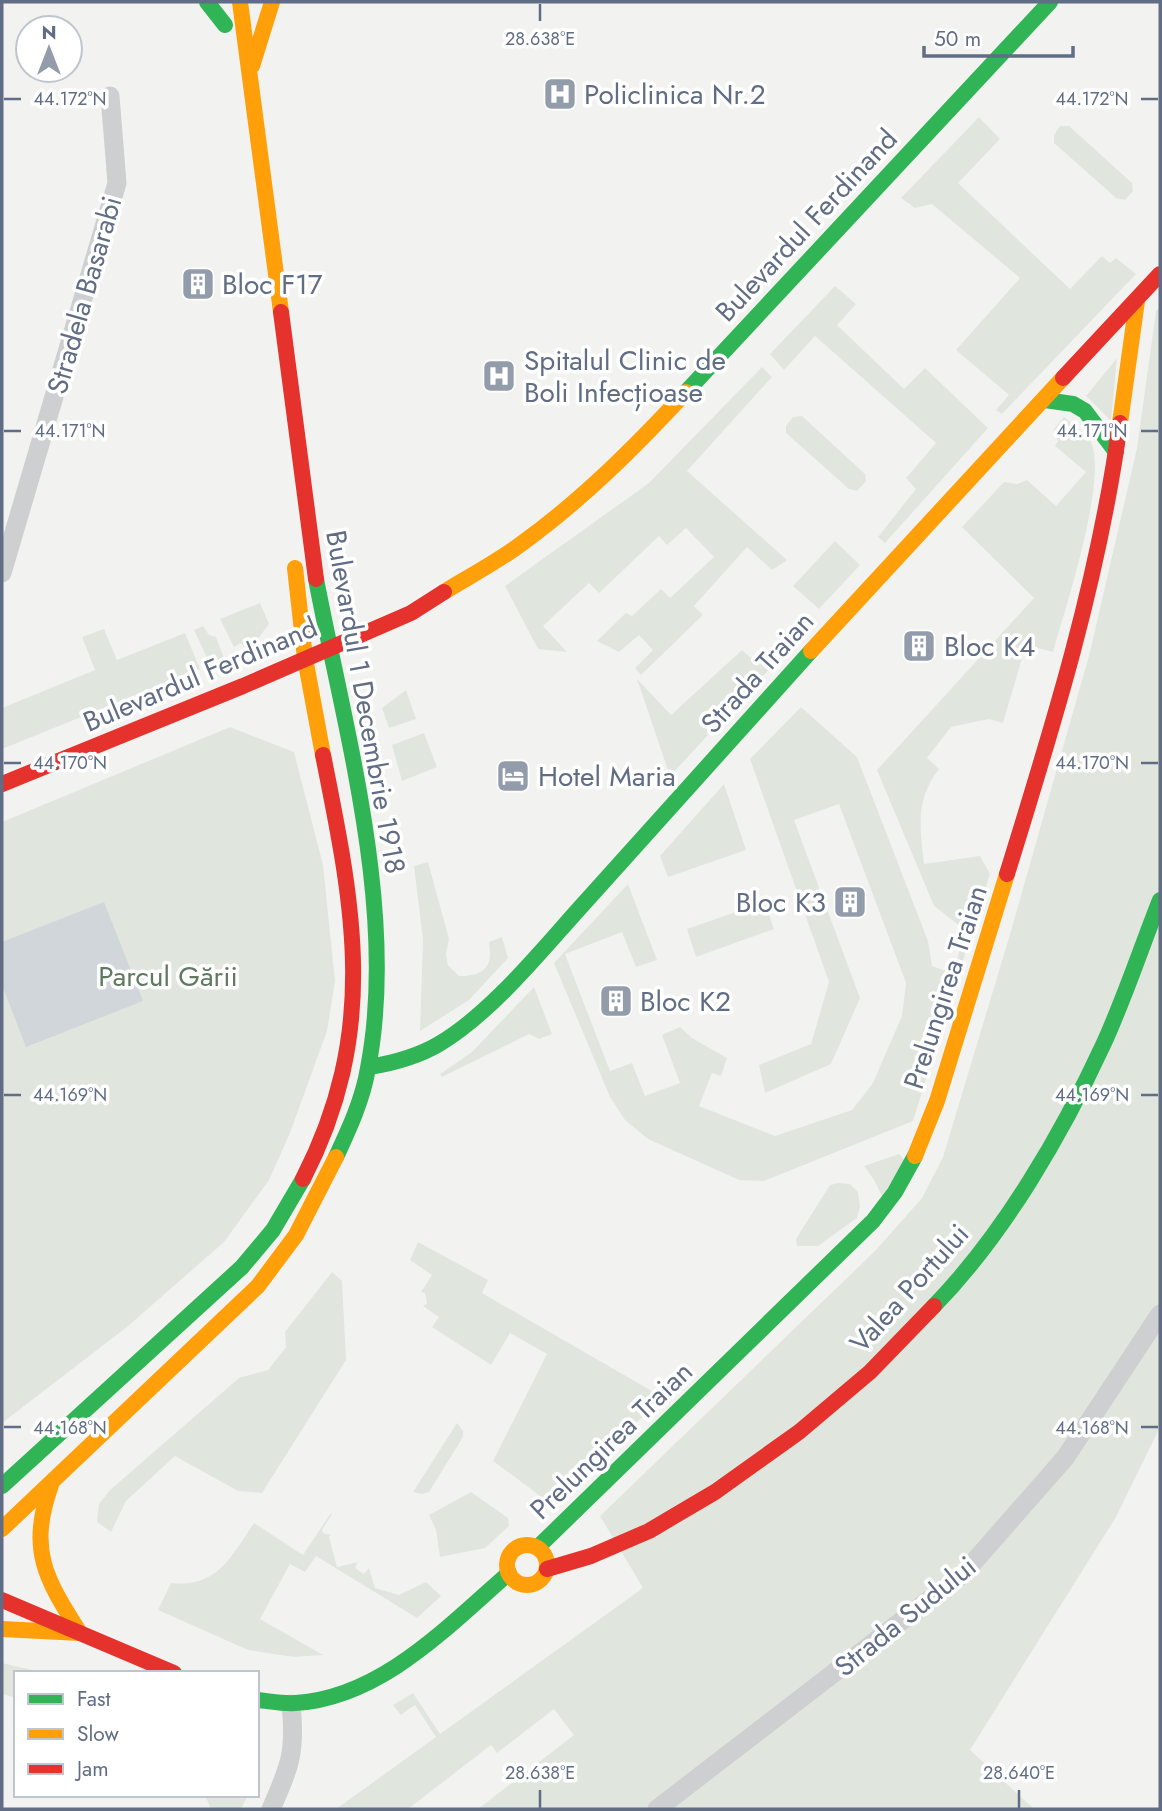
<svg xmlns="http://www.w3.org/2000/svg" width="1162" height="1811" font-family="Jost,sans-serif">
<rect width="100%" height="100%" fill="#f2f3f0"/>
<!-- green -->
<path fill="#e0e6de" d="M979 117 1000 139 958 183 1070 289 1102 256 1110 263 1116 258 1136 274 1002 414 996 410 1009 395 956 350 1020 278 932 204 915 208 901 198Z
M1060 126H1069L1132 183 1133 191 1125 200 1116 198 1054 143V135Z
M835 286 856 304 837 325 904 389 925 368 988 428 885 543 878 537 916 489 906 478 936 443 815 336 784 370 770 354Z
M1160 307V1427L1116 1517 970 1750 1034 1809H478L574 1735 554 1709 497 1753 491 1745 408 1809H336L436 1737 415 1705 401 1715 393 1705 413 1693 440 1734 643 1588 600 1516 876 1250 922 1198 943 1157 1011 931 1090 652 1137 448 1156 311Z
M1117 358 1111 421 1086 396Z
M762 367 772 377 687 471 787 560 772 570 747 547 694 606 703 615 641 675 635 668 653 650 639 635 619 652 597 641 626 613 632 616 661 589 670 598 714 557 686 528 667 545 659 536 599 593 589 583 543 626 567 652 538 649 505 586 649 483Z
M802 416 865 474 866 481 857 491 849 489 786 433V426L793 417Z
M1064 417C1072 424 1087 433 1091 442 1108 480 1065 609 1053 652L1026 645 1003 723 989 719 951 727 927 758 939 769C915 800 920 828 924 864L980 856 990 874 913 1121 764 1181 739 1180 648 1139 625 1120 610 1097 554 963 628 884 657 960 636 967 622 932 565 954 610 1071 632 1063 645 1096 680 1083 662 1035 680 1027 692 1038 727 1058 721 1076 712 1073 699 1106 775 1136 852 1110 873 1083 902 1016 906 983 839 804 794 820 860 998 831 1064 765 1093 759 1065 811 1044 829 982 750 759 801 707 857 757 928 941 932 966 954 974 964 929 934 906 877 770 1034 598 962 527 1004 482 1017 484 1027 480 1056 506 1086 472 1055 446 1058 441 1054 429Z
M835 541 860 565 819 609 793 586Z
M260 603 269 624 248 652 241 643 234 647 220 619Z
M203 626 209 635 216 637 225 661 211 666 194 630Z
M104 629 117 660 185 633 200 669 2 749V708L95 670 82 637Z
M742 650 759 665 768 655 776 662 670 776 637 679 671 715Z
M406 690 416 719 389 728 382 708Z
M230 727 294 752 323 865 335 981 327 1031 290 1133 269 1180 224 1242 127 1327 2 1423V822Z
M424 733 437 767 402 781 392 745Z
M724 784 746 850 668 877 660 856Z
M428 862 449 939 446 954 448 965 459 976C485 976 493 966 489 942L502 937 508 958 469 1000 420 1031 423 940 414 866Z
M764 902 774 929 696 957 687 929Z
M534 987 552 1034 539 1039 529 1034 442 1077 440 1074 472 1052Z
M899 1154 905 1161 882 1196 874 1180 864 1166Z
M839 1183 850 1184 858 1192 860 1207 857 1218 818 1246H797L796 1239 830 1185Z
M418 1242 488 1280 482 1293 664 1398 547 1501 493 1461 547 1354 510 1333 491 1365 432 1327 439 1317 423 1306 427 1303 425 1293 421 1292 432 1275 410 1260Z
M332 1272 342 1281 346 1360 262 1493 238 1491 175 1456 126 1501 111 1532 97 1522 99 1504 110 1490 239 1378 268 1370 286 1347 285 1332Z
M457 1423 463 1431V1437L429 1492 422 1494 413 1492Z
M471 1492 508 1518 509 1526 485 1548 440 1557 436 1530 429 1515Z
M331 1513 332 1514 322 1530 323 1533 331 1535 329 1537 337 1567 358 1562 355 1568 364 1574 369 1568 375 1588 399 1595 426 1582 441 1596 417 1618 316 1556 305 1572 290 1564 260 1619 323 1655 294 1657 248 1650 158 1610 171 1583C217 1588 231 1557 254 1523L303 1555Z
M2 1663 45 1673H16V1698L2 1694Z
M205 1795H248L241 1809H211Z"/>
<!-- water -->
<path fill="#d0d6da" d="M104 902 143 1001 26 1047 2 985V942Z"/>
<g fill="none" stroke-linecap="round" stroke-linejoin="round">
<!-- street -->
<path stroke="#cecfd0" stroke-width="19" d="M2 573 117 183 110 96
M271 1809C290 1766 296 1752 291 1704
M657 1809 964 1573 1065 1458 1160 1314"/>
<!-- fast -->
<path stroke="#30b455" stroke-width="16" d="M207 2 225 25
M686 392 1050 2
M1045 400 1073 404 1085 411 1116 452
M316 579C345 731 398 913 368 1068 363 1099 349 1129 336 1157
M369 1067C394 1063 417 1057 439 1044 493 1012 544 947 587 900 661 817 736 734 811 651
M934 1306C1004 1234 1062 1134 1104 1043 1125 997 1141 948 1160 900
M2 1486 242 1267 273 1230 303 1179
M538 1547 873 1221 895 1192 915 1156
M257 1700C269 1701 283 1704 295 1703 381 1698 448 1626 509 1573"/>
<!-- slow -->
<path stroke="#ff9f0a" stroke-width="16" d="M240 2 281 312
M252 66 272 2
M1120 423 1137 301
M295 568 305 658 323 755
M444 592C470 576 497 562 521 544 582 500 635 447 686 392
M811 651 1063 378
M915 1156 937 1101 1007 874
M51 1485C28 1550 45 1578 80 1633
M2 1529 258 1286 296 1235 336 1157
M507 1565a20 20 0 1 1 40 0a20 20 0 1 1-40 0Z
M2 1629 80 1633"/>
<!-- jam -->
<path stroke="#e5322d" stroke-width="16" d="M281 312 316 579
M1063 378 1160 274
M2 784 243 686 411 613 444 592
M1007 874C1053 726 1099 578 1120 423
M303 1179C379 1031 354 909 323 755
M547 1569 591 1556 649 1531 715 1492 799 1432 870 1372 934 1306
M2 1600 174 1673"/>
</g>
<!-- ticks -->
<path fill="none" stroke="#606d84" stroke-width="2.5" d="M540 4V21M4 99H21M1141 99H1158M4 431H21M1141 431H1158M4 763H21M1141 763H1158M4 1095H21M1141 1095H1158M4 1427H21M1141 1427H1158M540 1790V1808M1019 1790V1808"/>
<!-- icons -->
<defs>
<symbol id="hospital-square" viewBox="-11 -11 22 22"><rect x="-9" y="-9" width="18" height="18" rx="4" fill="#939caa" stroke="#fff"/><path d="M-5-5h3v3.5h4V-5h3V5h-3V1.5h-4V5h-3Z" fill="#fff"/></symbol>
<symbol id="building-square" viewBox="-11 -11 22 22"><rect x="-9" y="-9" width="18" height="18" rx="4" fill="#939caa" stroke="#fff"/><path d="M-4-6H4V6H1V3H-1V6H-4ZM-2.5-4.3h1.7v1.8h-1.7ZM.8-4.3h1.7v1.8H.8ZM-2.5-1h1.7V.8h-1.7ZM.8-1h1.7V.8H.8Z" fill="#fff"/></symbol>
<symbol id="hotel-square" viewBox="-11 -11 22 22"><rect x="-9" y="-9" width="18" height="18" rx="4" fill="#939caa" stroke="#fff"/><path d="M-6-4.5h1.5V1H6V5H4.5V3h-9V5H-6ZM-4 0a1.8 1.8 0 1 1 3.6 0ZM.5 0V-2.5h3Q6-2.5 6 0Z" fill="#fff"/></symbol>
</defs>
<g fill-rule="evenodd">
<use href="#hospital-square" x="541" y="75" width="38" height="38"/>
<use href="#building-square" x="179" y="265" width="38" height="38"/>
<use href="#hospital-square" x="480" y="357" width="38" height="38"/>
<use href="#building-square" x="900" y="627" width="38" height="38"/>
<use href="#hotel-square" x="494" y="757" width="38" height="38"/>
<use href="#building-square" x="831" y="883" width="38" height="38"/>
<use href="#building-square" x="597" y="982" width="38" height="38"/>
</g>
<g text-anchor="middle" stroke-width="7" stroke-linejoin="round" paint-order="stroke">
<!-- poi labels -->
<g font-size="28" fill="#606d84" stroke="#fff" text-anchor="start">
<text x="584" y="104">Policlinica Nr.2</text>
<text x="222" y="294">Bloc F17</text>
<text x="524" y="370">Spitalul Clinic de<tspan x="524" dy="32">Boli Infecțioase</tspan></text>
<text x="944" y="656">Bloc K4</text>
<text x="538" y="786">Hotel Maria</text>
<text x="826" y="912" text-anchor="end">Bloc K3</text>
<text x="640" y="1011">Bloc K2</text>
</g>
<!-- street labels -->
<g font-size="28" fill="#606d84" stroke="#fff">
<text transform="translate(806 225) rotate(-47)" y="10">Bulevardul Ferdinand</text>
<text transform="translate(84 295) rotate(-74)" y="10">Stradela Basarabi</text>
<text transform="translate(757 672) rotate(-48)" y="10">Strada Traian</text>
<text transform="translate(200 674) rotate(-23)" y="10">Bulevardul Ferdinand</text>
<text transform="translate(366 702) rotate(80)" y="10">Bulevardul 1 Decembrie 1918</text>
<text transform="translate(945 987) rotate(-72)" y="10">Prelungirea Traian</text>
<text transform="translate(909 1288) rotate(-48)" y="10">Valea Portului</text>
<text transform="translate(611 1440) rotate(-44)" y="10">Prelungirea Traian</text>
<text transform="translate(905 1616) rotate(-39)" y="10">Strada Sudului</text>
</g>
<!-- park labels -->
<g font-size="28" fill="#607a5f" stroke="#fff">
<text x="168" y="986">Parcul Gării</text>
</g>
</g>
<g font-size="18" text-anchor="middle" fill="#606d84" stroke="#fff" stroke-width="7" stroke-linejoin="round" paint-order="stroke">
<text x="540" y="45">28.638°E</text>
<text x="70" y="105">44.172°N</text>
<text x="1092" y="105">44.172°N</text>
<text x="70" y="437">44.171°N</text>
<text x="1092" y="437">44.171°N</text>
<text x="70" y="769">44.170°N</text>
<text x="1092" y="769">44.170°N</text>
<text x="70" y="1101">44.169°N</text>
<text x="1092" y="1101">44.169°N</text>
<text x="70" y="1434">44.168°N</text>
<text x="1092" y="1434">44.168°N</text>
<text x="540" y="1779">28.638°E</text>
<text x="1019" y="1779">28.640°E</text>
</g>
<!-- border -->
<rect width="1162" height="1811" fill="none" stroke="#606d84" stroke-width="7"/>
<!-- legend -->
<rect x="14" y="1671" width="245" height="126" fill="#ffffff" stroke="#bfc5ce" stroke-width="2"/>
<rect x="28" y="1694" width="35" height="10" fill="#30b455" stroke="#bfc5ce" stroke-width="2"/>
<text x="77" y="1706" font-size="21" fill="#606d84">Fast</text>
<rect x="28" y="1729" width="35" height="10" fill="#ff9f0a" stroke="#bfc5ce" stroke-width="2"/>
<text x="77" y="1741" font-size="21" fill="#606d84">Slow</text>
<rect x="28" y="1764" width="35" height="10" fill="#e5322d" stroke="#bfc5ce" stroke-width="2"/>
<text x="77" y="1776" font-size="21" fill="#606d84">Jam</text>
<!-- north arrow -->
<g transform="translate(49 49)"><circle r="33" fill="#ffffff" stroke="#bfc5ce" stroke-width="2"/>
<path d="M0-5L12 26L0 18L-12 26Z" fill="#939caa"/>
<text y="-10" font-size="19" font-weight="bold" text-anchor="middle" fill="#606d84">N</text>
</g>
<!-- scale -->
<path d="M924 46v10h149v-10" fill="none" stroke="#606d84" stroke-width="3.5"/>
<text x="934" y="46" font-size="21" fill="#606d84" stroke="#ffffff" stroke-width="5" paint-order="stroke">50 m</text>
</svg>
